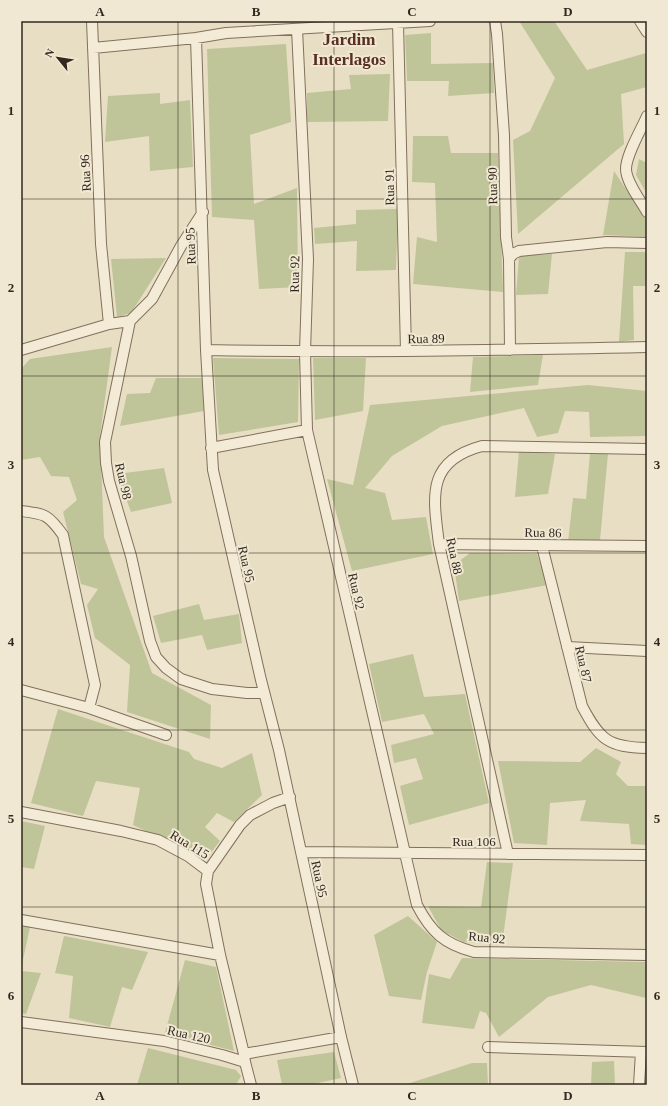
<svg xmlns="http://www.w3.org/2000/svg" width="668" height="1106" font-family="Georgia,serif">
<rect width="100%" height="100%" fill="#e8dec4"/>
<!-- green -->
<path fill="#bfc599" d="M519 21H554L587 70 646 53 647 87 621 94 624 144 518 234 513 140 530 131 555 78Z
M431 33V64L493 63 494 93 448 96 449 81H407L405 35Z
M286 44 291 122 250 135 254 204 297 188 298 287 259 289 254 220 212 217 207 49Z
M390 74 388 121 307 122V93L351 89 349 75Z
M160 93V104L190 100 193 167 150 171 149 136 105 142 108 96Z
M413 136H448L451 153H498L503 292 413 284 417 237 437 242 435 183 412 182Z
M639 159 647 163V194L636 175Z
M614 171 647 221V237L603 235Z
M398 209 396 270 356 271 357 241 315 244 314 228 356 224V210Z
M625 252H647V286H633L634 340 619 342Z
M552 254 548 294 516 295 519 256Z
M166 258 131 313 117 317 111 259Z
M112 347 100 436 104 537 152 673 211 705 210 739 127 712 130 665 95 638 87 605 98 589 81 584 63 512 77 500 69 477 51 476 40 457 21 460V369L30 359Z
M543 355 538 385 470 392 473 357Z
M213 358 299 359 298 422 219 435Z
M313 358H366L363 411 315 420Z
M156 378H202L204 411 120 426 127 394 150 393Z
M588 385 647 391V436L590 437 589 412 565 411 558 433 537 437 524 408 442 426 392 456 365 488 385 493 392 520 426 517 433 554 352 571 327 479 353 485 370 405Z
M519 451 555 454 548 494 515 497Z
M590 453 608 454 600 540 568 542 573 498 586 499Z
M164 468 172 503 131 512 117 474Z
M470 553 537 554 548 585 459 601 454 565Z
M199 604 204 620 239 614 242 643 207 650 202 635 161 643 153 616Z
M413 654 424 697 465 694 489 803 409 825 400 786 423 779 416 758 394 763 391 745 434 734 424 714 382 722 369 664Z
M58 709 189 752 194 759 222 768 252 753 262 795 234 822 217 813 205 827 220 841 206 859 133 825 140 788 96 781 83 816 31 803Z
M596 748 621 762 616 774 628 786H647V845L631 844 629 824 580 821 586 800 550 803 547 845 514 843 498 761 580 762Z
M21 821 45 826 34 869 21 867Z
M487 862 513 863 502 945 463 942 441 930 428 906 481 907Z
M408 916 437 942 427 972 421 1000 389 996 374 935Z
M21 926 30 927 21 969Z
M64 936 148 952 132 990 122 987 110 1027 69 1018 73 976 55 973Z
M462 958 647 962V1000L646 998 591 985 548 997 499 1037 486 1013 480 1011 474 1029 422 1023 429 974 450 979Z
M185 960 216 967 234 1051 165 1033Z
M21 971 41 973 26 1014 21 1013Z
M148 1048 236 1070 241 1076 236 1085H137Z
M334 1052 341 1078 309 1085H282L277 1060Z
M614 1061 615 1085H591L592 1062Z
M472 1063H487L488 1085H407V1084Z"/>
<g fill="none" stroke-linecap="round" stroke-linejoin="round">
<defs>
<path id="minor" d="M92 21 101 244 109 324
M495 21 497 34 504 135 506 237 509 259 510 350
M640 21 647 32
M398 23 406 351
M297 29 308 259 305 352 307 430 417 905C431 932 444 944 474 952L647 955
M196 38 206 350 213 470 261 680 279 750 341 1037 353 1085
M93 48 196 38 226 33 430 21
M647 116C641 130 626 155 626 169 626 182 641 201 647 212
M509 259 513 254 519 251 607 242 647 243
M130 321 105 442 106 463 109 481 131 556 150 641 156 657 166 668 181 679 212 689 247 693H264
M130 321 152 299 181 246 203 212
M21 350 109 324 130 321
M206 350C353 353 500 350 647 347
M211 448 307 430
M21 511C45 514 48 514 63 535L95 685 89 708
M439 544 647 546
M542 546 582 706C600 740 608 747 647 748
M567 647 647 651
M21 690 89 708 166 735
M21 812 121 831 158 840 188 856 208 871
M301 852 647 855
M508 854 439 544C433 496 426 461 482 446L647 449
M21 920 220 955
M21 1022 164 1041 222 1055 245 1062 244 1054 341 1037
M488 1047 647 1052
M244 1054 220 955 206 884 208 871 240 825 250 815 273 803 290 797
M245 1062 251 1085
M639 1085 641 1052"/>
</defs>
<!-- minor casing -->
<use href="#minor" stroke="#80705d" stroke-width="12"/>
<!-- minor -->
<use href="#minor" stroke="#f4ebd6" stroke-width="10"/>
</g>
<!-- grid -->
<path fill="none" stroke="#32281f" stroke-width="1" stroke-opacity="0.55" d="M178 21V1085M334 21V1085M490 21V1085M21 199H647M21 376H647M21 553H647M21 730H647M21 907H647"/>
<g text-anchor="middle" stroke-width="4" stroke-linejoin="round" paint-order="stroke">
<!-- street labels -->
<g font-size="13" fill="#32281f" stroke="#f0e8d2">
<text transform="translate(85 173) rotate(-93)" y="5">Rua 96</text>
<text transform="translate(492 186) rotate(-91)" y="5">Rua 90</text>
<text transform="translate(389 187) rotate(-91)" y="5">Rua 91</text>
<text transform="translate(190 246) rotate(-92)" y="5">Rua 95</text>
<text transform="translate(294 274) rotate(-89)" y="5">Rua 92</text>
<text transform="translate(426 338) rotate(-1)" y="5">Rua 89</text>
<text transform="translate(124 481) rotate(77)" y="5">Rua 98</text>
<text transform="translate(543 532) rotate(1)" y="5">Rua 86</text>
<text transform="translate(455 556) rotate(78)" y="5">Rua 88</text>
<text transform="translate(247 564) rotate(77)" y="5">Rua 95</text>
<text transform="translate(357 591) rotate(77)" y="5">Rua 92</text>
<text transform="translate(584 664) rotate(77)" y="5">Rua 87</text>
<text x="474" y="846">Rua 106</text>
<text transform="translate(190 844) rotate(31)" y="5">Rua 115</text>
<text transform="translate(320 879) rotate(78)" y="5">Rua 95</text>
<text transform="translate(487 937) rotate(5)" y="5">Rua 92</text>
<text transform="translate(189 1034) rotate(13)" y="5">Rua 120</text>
</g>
<!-- district labels -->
<g font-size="17" font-weight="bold" fill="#592f23" stroke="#f0e8d2">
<text x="349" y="45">Jardim<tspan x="349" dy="20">Interlagos</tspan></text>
</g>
</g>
<!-- border -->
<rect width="668" height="1106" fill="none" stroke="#f0e8d2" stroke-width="44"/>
<!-- north arrow -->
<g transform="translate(58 58) rotate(300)" stroke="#f0e8d2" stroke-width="3" paint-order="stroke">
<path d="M0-3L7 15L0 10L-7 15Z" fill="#32281f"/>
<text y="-6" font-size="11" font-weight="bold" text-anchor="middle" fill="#32281f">N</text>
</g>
<rect x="22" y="22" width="624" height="1062" fill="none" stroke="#32281f" stroke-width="1.5"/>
<g font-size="13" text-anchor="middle" font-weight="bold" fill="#32281f">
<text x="100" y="16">A</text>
<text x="256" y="16">B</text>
<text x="412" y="16">C</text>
<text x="568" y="16">D</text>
<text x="11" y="115">1</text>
<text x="657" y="115">1</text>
<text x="11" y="292">2</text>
<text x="657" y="292">2</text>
<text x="11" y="469">3</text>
<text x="657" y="469">3</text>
<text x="11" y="646">4</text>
<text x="657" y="646">4</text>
<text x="11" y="823">5</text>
<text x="657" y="823">5</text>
<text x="11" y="1000">6</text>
<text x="657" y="1000">6</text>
<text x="100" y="1100">A</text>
<text x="256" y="1100">B</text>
<text x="412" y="1100">C</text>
<text x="568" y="1100">D</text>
</g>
</svg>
